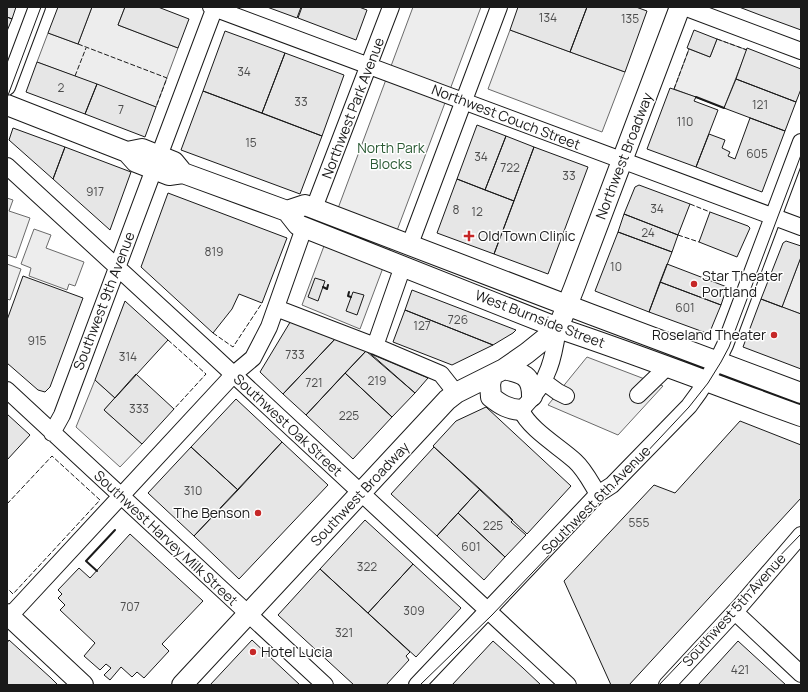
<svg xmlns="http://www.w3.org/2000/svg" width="808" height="692" font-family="Manrope,sans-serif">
<rect width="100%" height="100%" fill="#fff"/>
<!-- built -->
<path fill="#ededed" stroke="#6a6a6a" d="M92 7H125L118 25 178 48 156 107 37 62 48 33 78 44Z
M413 7H481L360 329 302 305Z
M510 30 625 72 602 132 488 89Z
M717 39 747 50 724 108 674 89 689 49 710 57Z
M7 198 13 200 9 211 30 218 16 258 7 255Z
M34 229 51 235 46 248 84 262 75 286 69 284 67 290 29 276 31 268 21 264Z
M801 257V314L782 307Z
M7 264 21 269 10 300 7 299Z
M587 357 663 386 618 435 548 405Z
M95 380 115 398 104 410 142 444 120 467 76 427Z"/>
<!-- building -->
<path fill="#e6e6e6" stroke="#1a1a1a" d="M7 7H16L12 19 7 17Z
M58 7H92L78 44 48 33Z
M125 7H158L189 19 178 48 118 25Z
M267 7H301L297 18Z
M302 7H359L367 10 356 40 298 18Z
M518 7H587L570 52 510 30Z
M587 7H636L647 11 625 72 570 52Z
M739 7H801V30L760 15Z
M7 17 12 19 7 31Z
M694 30 717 39 710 57 687 48Z
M225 31 285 53 262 113 203 91Z
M747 48 801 69V89L796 102 736 79Z
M285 53 344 75 322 136 262 113Z
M37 62 97 84 85 114 26 92Z
M736 79 796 102 785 131 724 108Z
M97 84 156 107 145 137 85 114Z
M670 88 696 97 694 101 718 110 696 167 647 149Z
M203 91 322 136 300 194 181 150Z
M750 118 785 131 762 192 696 167 709 134 725 140 722 148 730 152 728 156 735 159Z
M477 125 506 136 485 190 457 179Z
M13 128 65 147 53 179 9 140Z
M506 136 534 147 514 201 485 190Z
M65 147 131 172 110 230 53 179Z
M534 147 588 167 548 274 494 254Z
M457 179 514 201 494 254 437 233Z
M639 185 690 204 678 235 624 214 635 187Z
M168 193 287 238 262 303 239 294 232 309 213 333 141 267Z
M710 212 748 226 750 228 737 257 699 242Z
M624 214 678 235 672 252 618 232Z
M618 232 672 252 649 312 595 291Z
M786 241 801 246V257L782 307 761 299 783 243Z
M667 264 727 287 721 305 660 282Z
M23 276 83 298 50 387 45 392 38 390 7 363V320Z
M315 278 325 281 318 301 308 297Z
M660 282 721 305 709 334 649 312Z
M412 290 516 330 513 333 493 345 405 310Z
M353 292 364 295 357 315 346 311Z
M761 299 801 314V369L743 347Z
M125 301 168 340 115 398 95 380Z
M405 310 493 345 452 365 393 342Z
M292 319 336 338 283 394 260 372Z
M336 338 366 351 306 415 283 394Z
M366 351 415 393 392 417 345 373Z
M371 354 428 378 415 393Z
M345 373 392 417 353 459 306 415Z
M136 374 174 409 142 444 104 410Z
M236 399 282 442 238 490 191 447Z
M486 407 571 486 527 534 433 446 456 421Z
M7 414 30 435 7 460Z
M740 421 801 445V498L629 685H611L564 581 654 485 675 493Z
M282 442 328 485 239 579 194 536Z
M191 447 238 490 194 536 148 493Z
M434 447 480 489 437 536 391 494Z
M480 489 513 520 511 522 526 535 505 557 458 513Z
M458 513 505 557 484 580 437 536Z
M365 520 413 564 368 613 320 569Z
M130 534 203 601 162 644 169 651 144 678 137 672 132 677 121 667 110 680 104 675 111 668 106 664 100 670 84 656 95 643 60 610 65 605 58 598 62 594 58 590 79 568 90 578Z
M413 564 461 608 416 657 368 613Z
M320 569 410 652 406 656 409 660 386 685H354L278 615Z
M9 640 51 678 58 685H7V643Z
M252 640 300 685H210Z
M493 641 523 668 541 685H452Z
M738 641 786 685H698Z"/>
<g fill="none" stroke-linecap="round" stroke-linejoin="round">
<defs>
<path id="minor" d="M211 7 801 227
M684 7 801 51
M7 87 37 7
M159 156 215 7
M7 166 205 348 568 685
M314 208 391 7
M410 244 499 7
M276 308 375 346 441 374 456 393
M558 328C556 341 554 355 549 368 544 383 532 399 521 410 529 429 560 447 575 461 585 470 591 483 598 494
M375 346 403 266
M543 381 558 392 566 396
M7 390 325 685
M638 395 667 367
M52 433 62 415 154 169
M735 612 801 674
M7 619 234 374 253 358 269 327 304 228
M417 685 598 494 612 485 689 406C704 387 715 367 725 345L801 142
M667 685 741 605 801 535"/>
<path id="major" d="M7 105 127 152 136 162 169 175 183 173 287 211 298 225 558 328C640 355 720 387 801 416
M127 152 142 149 174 162 183 173
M287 211 305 205 590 314 801 393
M504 369C522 373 532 375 532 396
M492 376 490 384 491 397C501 405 508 409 521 410
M7 614 83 685
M182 685 447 400 456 393 504 369 527 353 558 328 574 288 680 7"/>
</defs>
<!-- minor casing -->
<use href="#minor" stroke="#1a1a1a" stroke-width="18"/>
<!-- major casing -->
<use href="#major" stroke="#1a1a1a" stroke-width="22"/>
<!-- minor -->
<use href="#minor" stroke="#fff" stroke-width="16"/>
<!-- major -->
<use href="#major" stroke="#fff" stroke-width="20"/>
<!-- tram -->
<path stroke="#1a1a1a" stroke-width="1" d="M7 98 41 7
M420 685 492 615 614 487 689 407 708 383 721 362 729 347 801 155
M659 685 738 602 770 566 801 534"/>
<!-- fence -->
<path stroke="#1a1a1a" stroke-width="1" stroke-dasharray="5 2" stroke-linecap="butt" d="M717 39 747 50
M78 44 167 78 156 107
M75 76 86 48
M674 89 689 49
M690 204 710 212
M678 235 699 242
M213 333 233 347 262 303
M168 340 206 374 174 409
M7 504 52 456 100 500 13 594 7 588"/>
<!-- wall -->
<path stroke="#1a1a1a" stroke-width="2" d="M696 97 724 108
M323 287 327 289 328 285
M349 292 348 296 351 297
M97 571 86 561 115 530"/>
</g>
<!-- markers -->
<g fill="#c62828" stroke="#fff" stroke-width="1.5">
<path d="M467 230h4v4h4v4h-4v4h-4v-4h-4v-4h4z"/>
<circle cx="694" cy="284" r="4"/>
<circle cx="774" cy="335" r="4"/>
<circle cx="258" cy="513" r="4"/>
<circle cx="253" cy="652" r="4"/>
</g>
<g text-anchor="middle" stroke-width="3" stroke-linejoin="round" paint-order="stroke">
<!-- number labels -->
<g font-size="12" fill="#4d4d4d">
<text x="548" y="22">134</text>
<text x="630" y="23">135</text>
<text x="244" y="76">34</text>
<text x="61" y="92">2</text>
<text x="301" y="106">33</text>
<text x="760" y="109">121</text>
<text x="121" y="114">7</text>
<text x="685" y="126">110</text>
<text x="251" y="147">15</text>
<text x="757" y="158">605</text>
<text x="481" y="161">34</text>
<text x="510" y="172">722</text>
<text x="569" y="180">33</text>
<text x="95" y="196">917</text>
<text x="657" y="213">34</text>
<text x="456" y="214">8</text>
<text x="477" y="216">12</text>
<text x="648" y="237">24</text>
<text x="214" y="256">819</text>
<text x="616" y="271">10</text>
<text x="685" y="312">601</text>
<text x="458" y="324">726</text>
<text x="422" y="330">127</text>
<text x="37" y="345">915</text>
<text x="295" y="359">733</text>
<text x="128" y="361">314</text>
<text x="377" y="385">219</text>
<text x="314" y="387">721</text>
<text x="139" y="413">333</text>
<text x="349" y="420">225</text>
<text x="193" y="495">310</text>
<text x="639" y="527">555</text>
<text x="493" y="530">225</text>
<text x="471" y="551">601</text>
<text x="367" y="571">322</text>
<text x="130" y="611">707</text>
<text x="414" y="615">309</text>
<text x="344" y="637">321</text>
<text x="740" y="674">421</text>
</g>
<!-- street labels -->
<g font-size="14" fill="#1a1a1a" stroke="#fff">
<text transform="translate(353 108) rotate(-69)" y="5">Northwest Park Avenue</text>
<text transform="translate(506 117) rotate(21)" y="5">Northwest Couch Street</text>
<text transform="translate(624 156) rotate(-69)" y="5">Northwest Broadway</text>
<text transform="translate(104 301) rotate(-69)" y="5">Southwest 9th Avenue</text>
<text transform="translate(540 319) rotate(21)" y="5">West Burnside Street</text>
<text transform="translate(288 425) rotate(43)" y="5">Southwest Oak Street</text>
<text transform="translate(360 494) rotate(-47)" y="5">Southwest Broadway</text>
<text transform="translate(596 500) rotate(-45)" y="5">Southwest 6th Avenue</text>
<text transform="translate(166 538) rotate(43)" y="5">Southwest Harvey Milk Street</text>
<text transform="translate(734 610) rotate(-48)" y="5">Southwest 5th Avenue</text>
</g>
<!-- park labels -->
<g font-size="14" fill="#2b5a34" stroke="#fff">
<text x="391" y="153">North Park<tspan x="391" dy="16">Blocks</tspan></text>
</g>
<!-- poi labels -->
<g font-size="14" fill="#1a1a1a" stroke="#fff" text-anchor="start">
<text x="478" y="241">Old Town Clinic</text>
<text x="702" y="281">Star Theater<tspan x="702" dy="16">Portland</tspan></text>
<text x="766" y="340" text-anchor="end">Roseland Theater</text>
<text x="250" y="518" text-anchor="end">The Benson</text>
<text x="261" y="657">Hotel Lucia</text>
</g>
</g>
<!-- border -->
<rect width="808" height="692" fill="none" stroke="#1a1a1a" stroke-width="16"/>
</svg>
